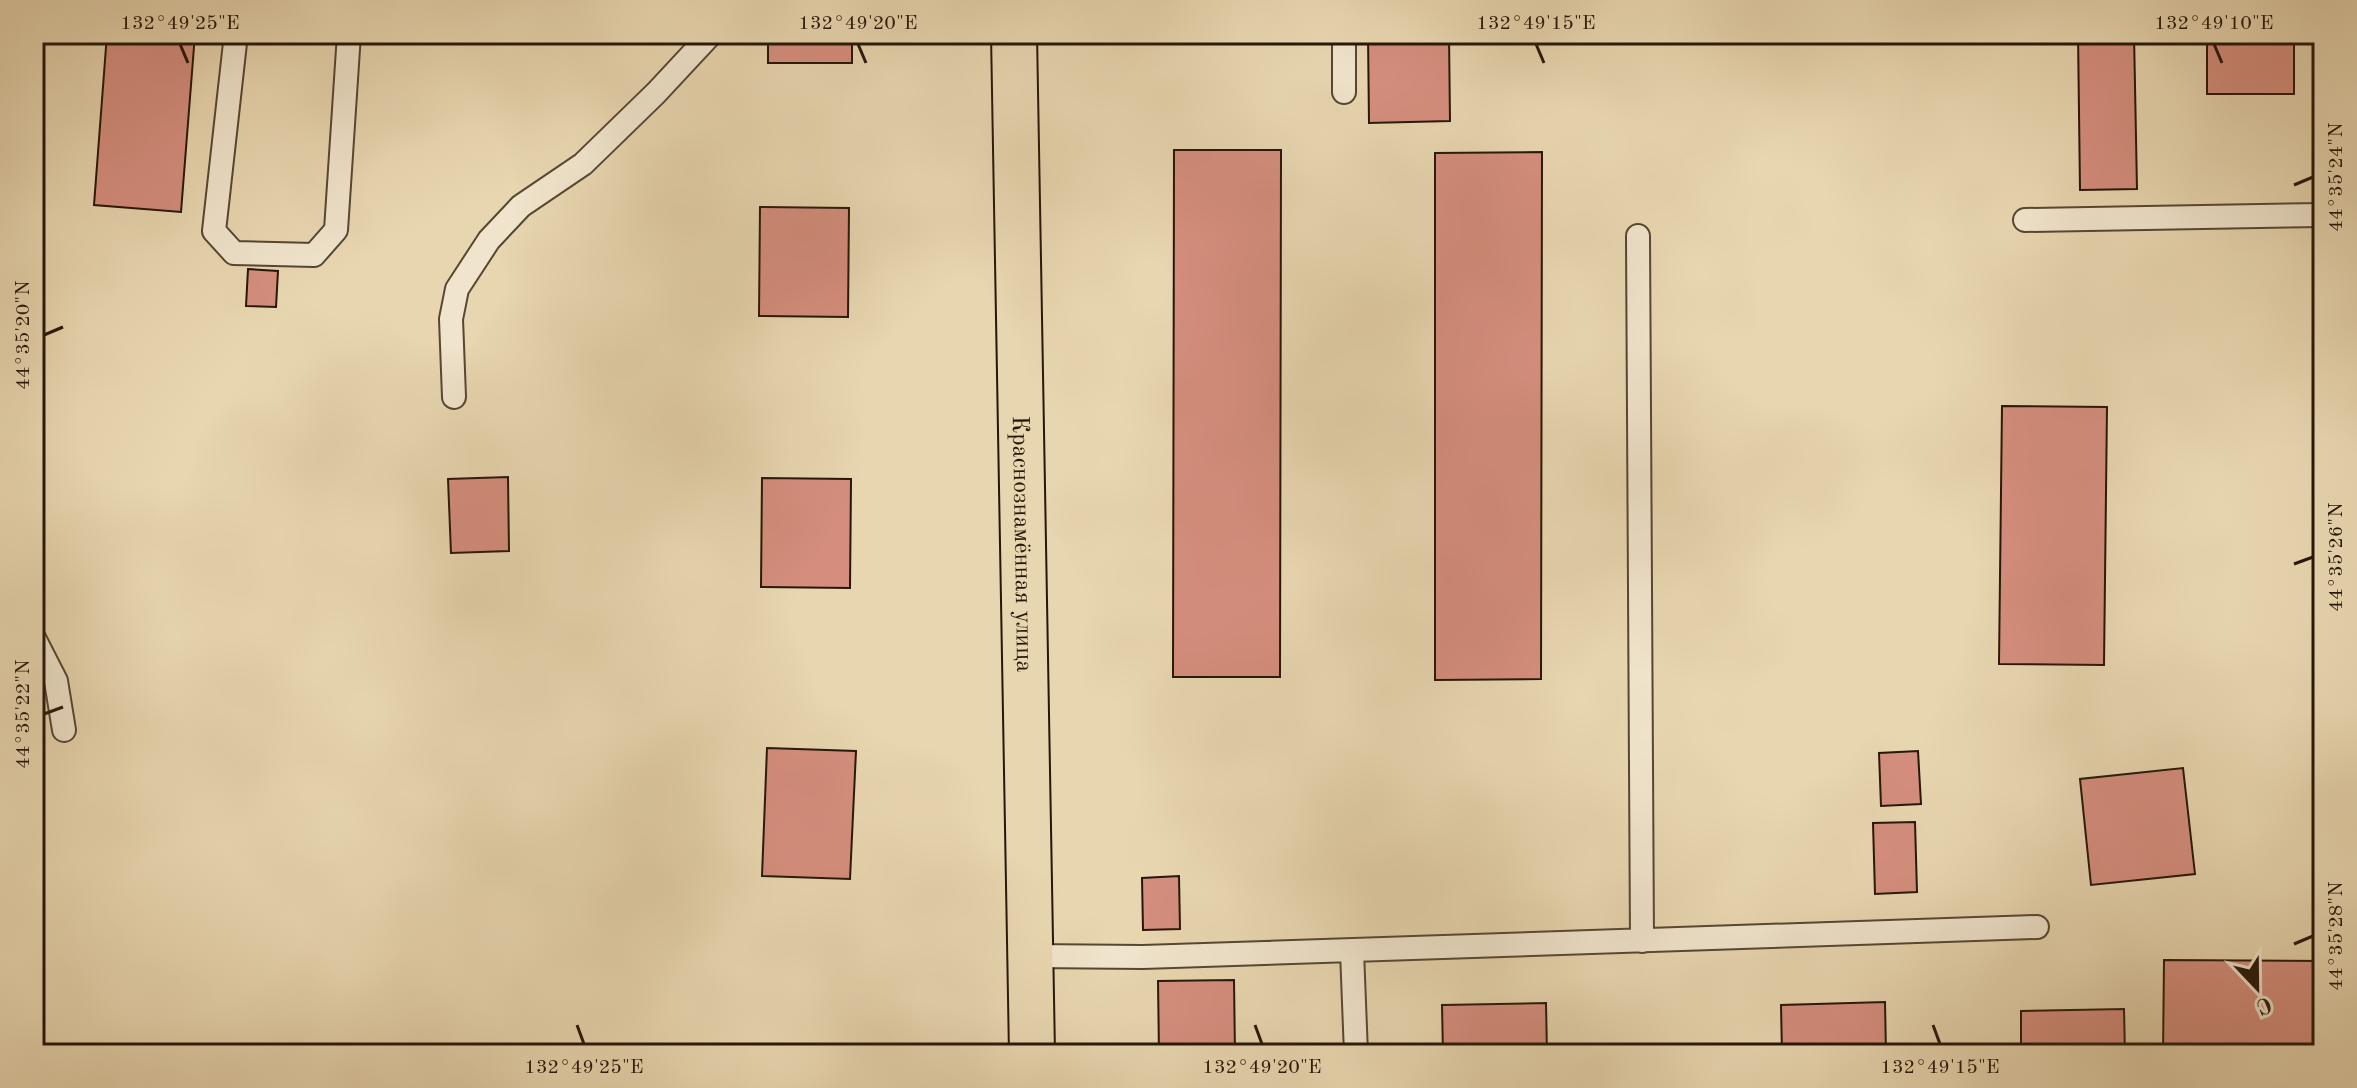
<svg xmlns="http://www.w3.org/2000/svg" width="2357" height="1088" font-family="'Old Standard TT',serif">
<rect width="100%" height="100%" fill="#e8d6b0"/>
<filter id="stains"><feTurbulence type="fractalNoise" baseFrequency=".0025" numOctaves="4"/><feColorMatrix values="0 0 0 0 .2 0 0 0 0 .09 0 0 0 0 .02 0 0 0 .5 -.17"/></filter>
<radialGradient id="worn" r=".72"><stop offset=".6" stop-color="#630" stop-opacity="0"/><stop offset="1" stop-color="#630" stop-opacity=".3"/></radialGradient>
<!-- building -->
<path fill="#d58e7e" stroke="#261708" stroke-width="2" d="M107 34H195L181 212 94 205Z
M768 34H852V63H768Z
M1368 34H1449L1450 121 1369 123Z
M2078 34H2134L2137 189 2080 190Z
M2207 34H2294V94H2207Z
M1174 150H1281L1280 677H1173Z
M1542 152 1541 679 1435 680V153Z
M760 207 849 208 848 317 759 316Z
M248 269 278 271 276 307 246 306Z
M2002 406 2107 407 2104 665 1999 664Z
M508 477 509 551 451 553 448 479Z
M762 478 851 479 850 588 761 587Z
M767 748 856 751 850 879 762 876Z
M1918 751 1921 804 1881 806 1879 753Z
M2183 768 2195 874 2091 885 2080 779Z
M1915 822 1917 892 1875 894 1873 823Z
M1179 876 1180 929 1143 930 1142 878Z
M2164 960 2323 961V1054H2163Z
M1234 980 1235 1054H1159L1158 981Z
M1885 1002 1886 1054H1782L1781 1005Z
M1546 1003 1547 1054H1443L1442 1005Z
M2124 1009 2125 1054H2021V1011Z"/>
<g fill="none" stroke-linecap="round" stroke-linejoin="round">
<defs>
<path id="service" d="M236 34 214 231 234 253 314 255 336 230 349 34
M1344 92V34
M2025 220 2323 215
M1638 236 1642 941
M454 397 451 319 457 289 489 240 521 206 583 164 656 93 711 34
M34 638 56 681 64 730
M1352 951 1356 1054
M1031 956 1143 957 2037 927"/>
<g id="primary">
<path id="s1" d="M1014 34 1032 1054"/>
</g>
</defs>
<!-- service casing -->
<use href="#service" stroke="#564732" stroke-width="26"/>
<!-- primary casing -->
<use href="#primary" stroke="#261708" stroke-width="48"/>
<!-- service -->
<use href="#service" stroke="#f0e4cc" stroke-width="22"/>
<!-- primary -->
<use href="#primary" stroke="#e8d6b0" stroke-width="44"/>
</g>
<!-- ticks -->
<path fill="none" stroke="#261708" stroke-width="3" d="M180 44 188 63M858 44 866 63M1536 44 1544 63M2214 44 2222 63M2294 185 2313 177M44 335 63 327M2294 564 2313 557M44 714 63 707M2294 944 2313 936M577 1025 584 1044M1255 1025 1262 1044M1933 1025 1940 1044"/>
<g text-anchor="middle" stroke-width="8" stroke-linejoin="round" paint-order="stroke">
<!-- street labels -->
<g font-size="24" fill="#261708" stroke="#f0e4cc">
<text dy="8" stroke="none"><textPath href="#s1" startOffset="510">Краснознамённая улица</textPath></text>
</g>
</g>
<!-- margin -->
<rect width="2357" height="1088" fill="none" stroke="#e8d6b0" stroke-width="88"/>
<!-- north arrow -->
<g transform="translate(2257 988) rotate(158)" stroke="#f0e4cc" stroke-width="6" paint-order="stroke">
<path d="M0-6L14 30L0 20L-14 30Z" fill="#261708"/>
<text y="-12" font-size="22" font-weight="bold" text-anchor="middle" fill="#261708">С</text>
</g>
<rect x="44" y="44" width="2269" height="1000" fill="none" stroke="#261708" stroke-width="3"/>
<g font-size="20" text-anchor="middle" fill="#261708">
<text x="180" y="29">132°49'25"E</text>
<text x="858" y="29">132°49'20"E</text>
<text x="1536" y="29">132°49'15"E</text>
<text x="2214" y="29">132°49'10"E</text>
<text transform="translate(2335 177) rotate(-90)" y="7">44°35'24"N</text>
<text transform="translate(22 335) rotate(-90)" y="7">44°35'20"N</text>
<text transform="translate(2335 557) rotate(-90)" y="7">44°35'26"N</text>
<text transform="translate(22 714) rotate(-90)" y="7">44°35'22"N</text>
<text transform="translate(2335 936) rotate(-90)" y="7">44°35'28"N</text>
<text x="584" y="1073">132°49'25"E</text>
<text x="1262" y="1073">132°49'20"E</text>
<text x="1940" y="1073">132°49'15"E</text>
</g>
<rect width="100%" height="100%" filter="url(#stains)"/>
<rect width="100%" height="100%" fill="url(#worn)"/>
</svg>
